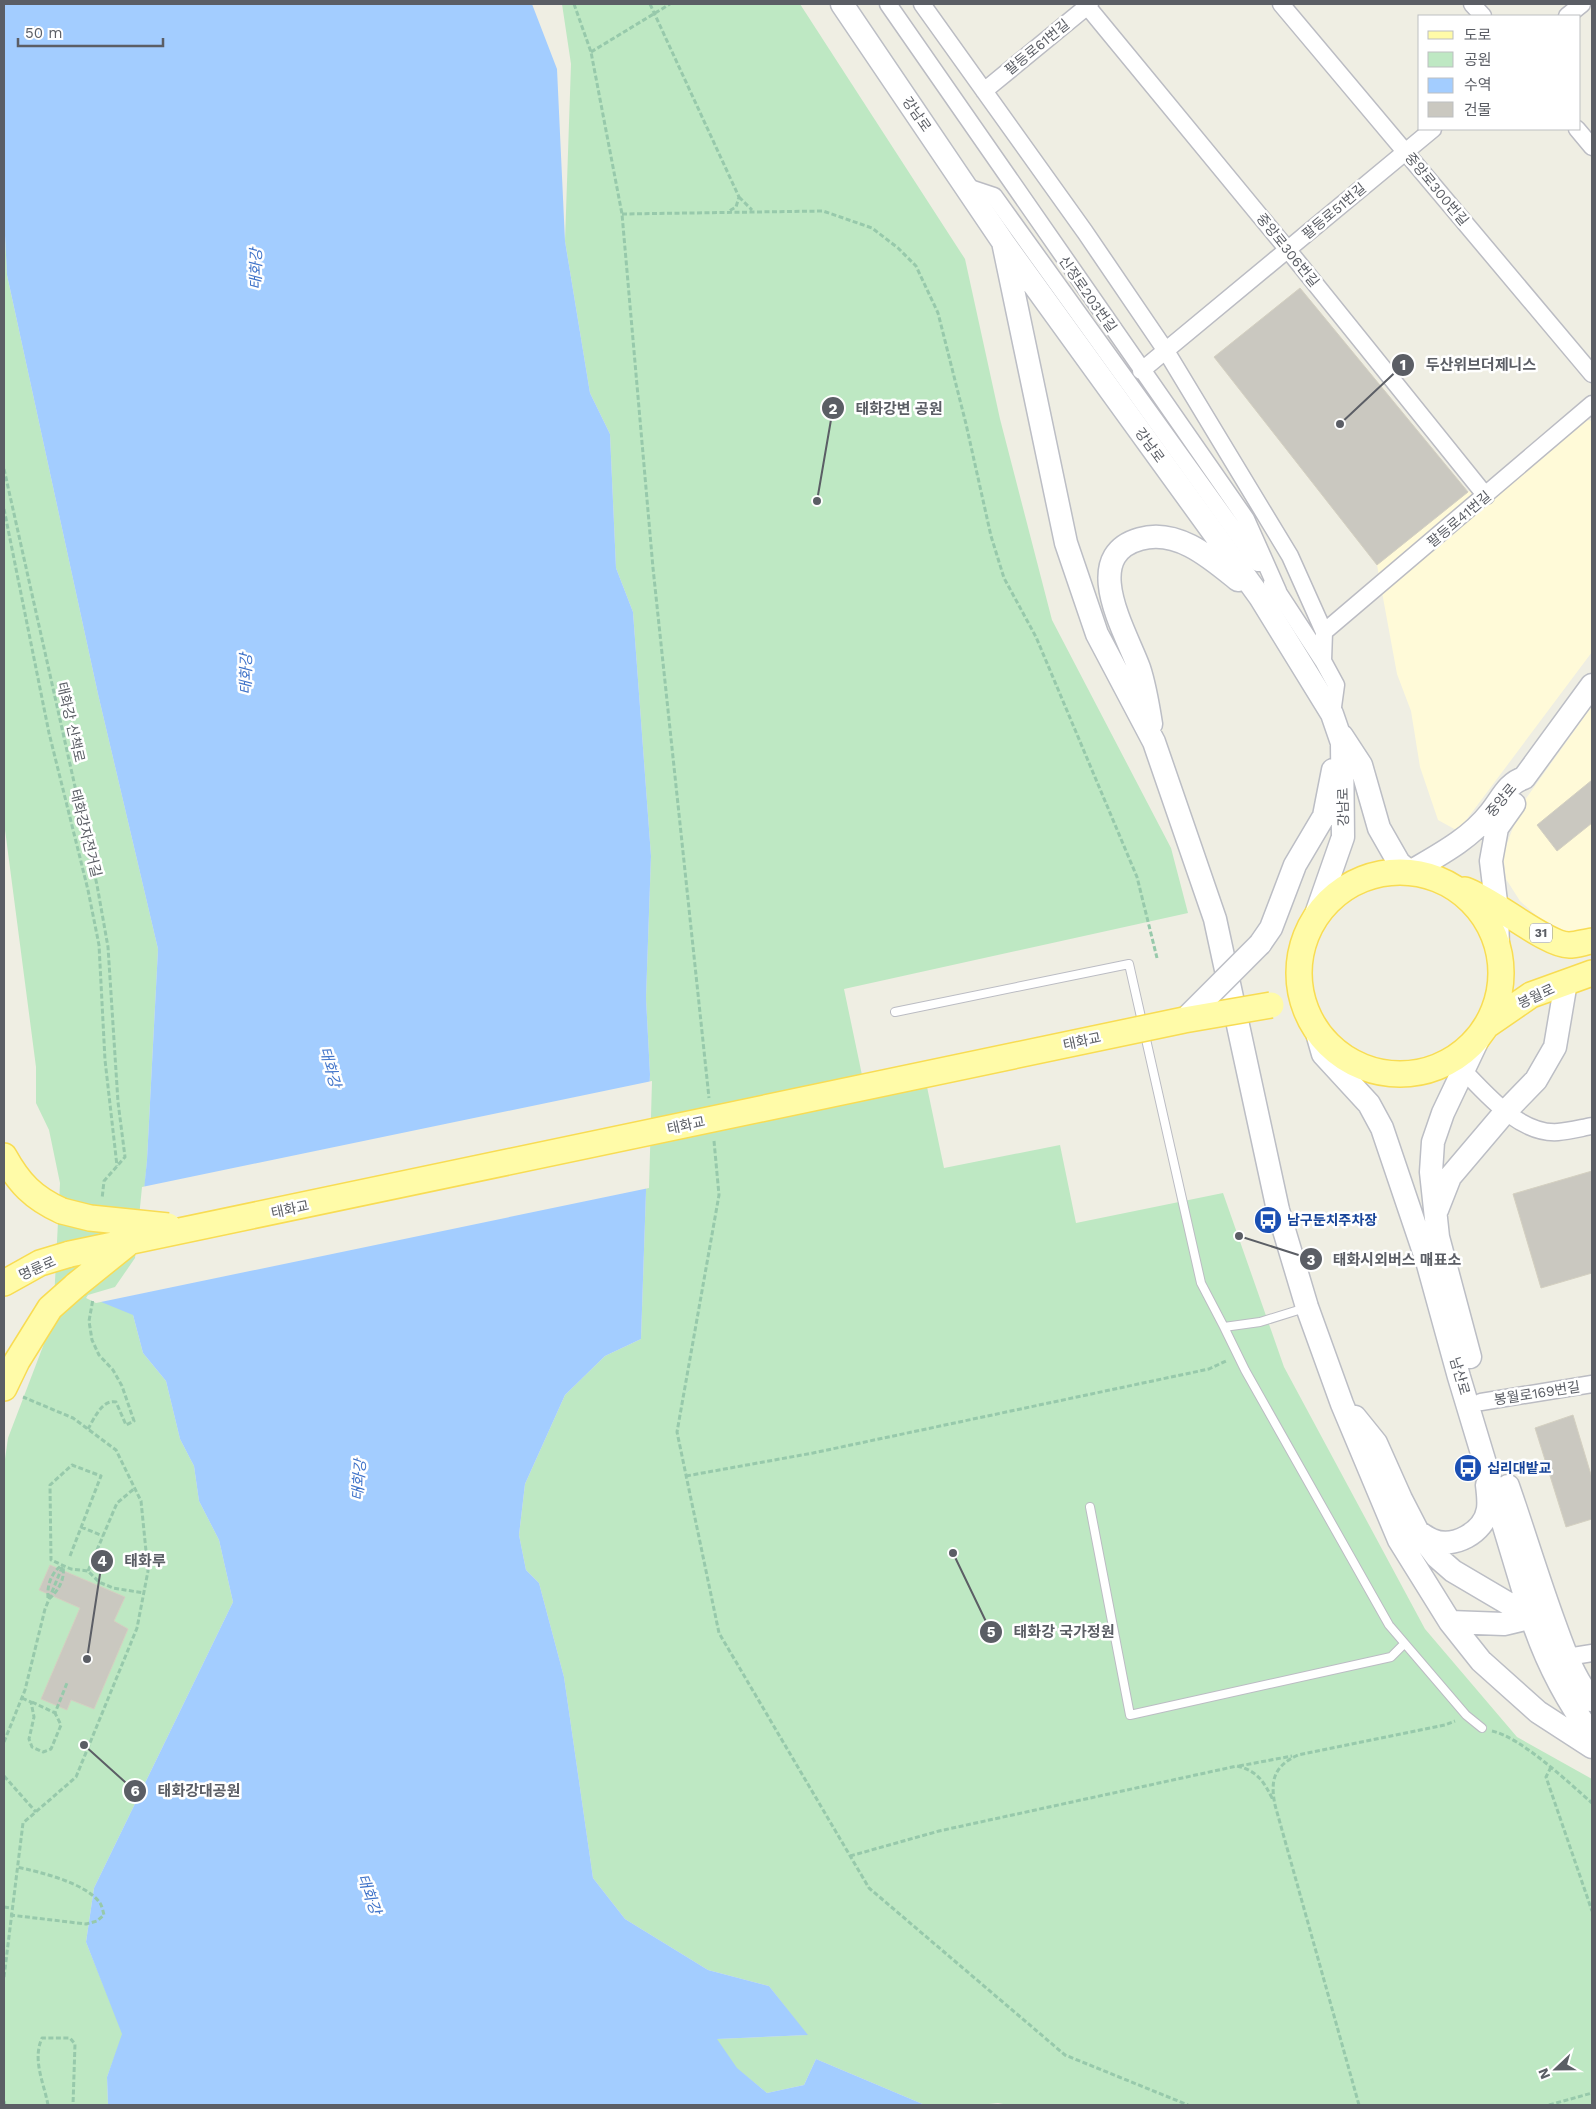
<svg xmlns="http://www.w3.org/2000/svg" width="1596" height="2109" font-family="'Work Sans','Noto Sans KR',sans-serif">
<rect width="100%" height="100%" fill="#efeee3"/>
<!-- commercial -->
<path fill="#fffad8" d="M1588 420 1592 421V652L1458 831 1438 820 1420 767 1411 711 1397 674 1377 565 1468 492Z
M1592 706V933L1572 939 1549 927 1520 901 1506 879 1503 854 1522 804Z"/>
<!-- green -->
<path fill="#bee8c3" d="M562 4H800L965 259 1000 419 1052 620 1171 848 1188 913 844 989 862 1075 922 1063 944 1168 1060 1145 1076 1223 1223 1193 1284 1367 1425 1629 1517 1737 1592 1779V2105H1008L998 2103 980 2105H925L816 2059 804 2085 767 2093 736 2068 716 2039 807 2035 769 1986 708 1970 625 1919 593 1878 564 1677 539 1583 526 1570 519 1535 525 1484 565 1395 605 1356 641 1339 650 1074 646 998 651 856 633 612 616 568 610 434 590 393 565 241 571 64Z
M4 216 7 275 98 694 158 949 147 1160 133 1315 143 1353 166 1381 180 1439 194 1466 199 1501 219 1540 233 1602 94 1888 86 1942 123 2034 107 2077 108 2105H4V1466L8 1438 53 1320 60 1183 49 1130 36 1103V1067L4 822Z"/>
<!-- water -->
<path fill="#a3cdff" d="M4 4H532L557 69 565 241 590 393 610 434 616 568 633 612 651 856 646 998 650 1074 641 1339 605 1356 565 1395 525 1484 519 1535 526 1570 539 1583 564 1677 593 1878 625 1919 708 1970 769 1986 808 2035 717 2039 737 2068 767 2093 804 2085 816 2059 925 2105H108L107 2077 122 2034 86 1942 94 1888 233 1602 219 1540 199 1501 194 1466 180 1439 166 1381 143 1353 133 1315 89 1297 117 1289 137 1259 147 1160 158 949 98 694 7 275 4 216Z"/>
<!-- pier -->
<path fill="#efeee3" d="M652 1081 649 1188 96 1303 86 1298 88 1295 115 1287 135 1258 142 1187Z"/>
<!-- building -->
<path fill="#cac8c0" stroke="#d4d0c1" d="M1300 288 1468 492 1377 565 1214 357Z
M1592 780V823L1557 851 1537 825Z
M1592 1171V1273L1541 1288 1513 1194Z
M1573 1415 1592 1478V1519L1566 1527 1535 1428Z
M50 1565 125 1597 114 1621 128 1629 94 1709 71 1700 67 1710 41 1699 80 1608 39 1590Z"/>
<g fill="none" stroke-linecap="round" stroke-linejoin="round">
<defs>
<path id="service" d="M895 1012 1129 964 1201 1283 1224 1327 1260 1322 1305 1308
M1224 1327 1245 1370 1389 1625 1466 1715 1482 1728
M1090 1507 1130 1715 1391 1657 1404 1644"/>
<path id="minor" d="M888 4 1246 519 1278 591
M922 4 1085 232 1166 351 1290 556 1324 632 1323 661
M1281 4 1592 374
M1472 4 1483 16
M1087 6 1288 250 1486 496
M1567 16 1582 4
M984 91 1090 4
M1577 129 1592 147
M967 187 994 196 1258 563
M1141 371 1433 129
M1272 583 1323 661 1336 685 1332 714
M1324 632 1592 404
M1453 1060C1480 1086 1516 1135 1558 1132 1569 1131 1581 1128 1592 1126
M1481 1402 1592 1384
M1567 1657 1592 1653"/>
<path id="secondary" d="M842 4 1003 242 1260 597 1332 714 1342 743 1343 837 1314 920
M1003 242 1066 543 1097 634 1154 742 1215 919 1278 1210 1307 1307 1342 1404 1399 1540 1450 1622 1481 1661 1538 1712 1592 1747
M1151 724C1148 705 1145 686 1139 668 1126 632 1079 556 1140 539 1177 528 1211 558 1238 580
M1342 736 1361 765 1379 828 1399 863 1410 872C1437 856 1470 839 1490 813 1501 800 1507 783 1524 778L1592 685
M1260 944 1271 928 1295 865 1324 816 1333 770
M1498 950 1497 910 1491 861 1497 828 1514 804
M1315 1026 1323 1054 1369 1104 1382 1128 1427 1261 1459 1377 1532 1619C1546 1661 1566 1700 1592 1735
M1437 1210 1450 1177 1506 1111 1536 1080 1555 1047 1566 982
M1470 1357 1438 1237 1431 1172 1433 1142 1443 1113 1482 1031
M1355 1417 1376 1443 1401 1499 1418 1532 1437 1557 1453 1571 1538 1621
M1508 1486C1524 1532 1538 1579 1555 1625 1564 1650 1574 1679 1592 1700
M1418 1532C1422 1534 1427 1538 1432 1540 1453 1549 1484 1533 1488 1509 1489 1502 1488 1493 1487 1485
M1450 1622 1504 1624 1538 1616"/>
<path id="primary" d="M1299 973a101 101 0 1 1 202 0a101 101 0 1 1-202 0Z
M1465 890C1494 900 1546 945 1569 945 1576 945 1585 942 1592 941
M1486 1026 1531 995 1592 973
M4 1156C19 1183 33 1198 62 1211
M4 1283 40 1263 70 1254
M4 1388 17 1361 50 1308 76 1285"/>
</defs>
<!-- service casing -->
<use href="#service" stroke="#bbbcc3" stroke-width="10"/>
<!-- minor casing -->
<use href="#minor" stroke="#bbbcc3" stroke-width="19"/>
<!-- secondary casing -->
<use href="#secondary" stroke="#bcbec5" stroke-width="25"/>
<!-- primary casing -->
<use href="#primary" stroke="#f8dc53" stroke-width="28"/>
<!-- path -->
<path stroke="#97c9ab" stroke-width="3" stroke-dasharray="5 2.5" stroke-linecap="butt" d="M574 4 591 52 622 214 653 568 709 1098
M650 4 739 197 736 207 729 211
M591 52 670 4
M739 197 752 210
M622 214 823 211 872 228 898 248 916 266 938 313 966 424 991 536 1004 578 1036 637 1137 877 1157 958
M4 469 97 885 108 947 118 1102 125 1157 104 1181 102 1199
M4 509 49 733 88 890 99 945 105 1060 117 1166
M714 1141 719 1195 677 1432 719 1633 869 1888 1065 2055 1188 2105
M88 1429C94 1419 102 1399 116 1402L126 1425 134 1421 122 1386 113 1370 99 1355 92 1340 89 1321 93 1299
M686 1476 813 1453 1209 1369 1226 1361
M81 1527 103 1536
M70 1556 101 1476 72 1465 50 1485 51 1560 71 1569 88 1571 99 1582 113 1588 144 1593
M88 1571 117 1503 135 1488
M48 1598C47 1585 51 1573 62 1565
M49 1599C59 1590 65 1579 63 1566
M22 1698 31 1702 34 1717 29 1739 32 1747 43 1752 51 1749 61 1725 55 1713
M32 1702 55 1713 67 1683
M1492 1731C1522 1738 1568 1782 1592 1803
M4 1742 25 1690 45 1609 63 1565
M1239 1766 1292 1756
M1551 1767 1546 1777 1592 1911
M4 1776 36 1812
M850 1856 939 1831 1237 1766C1258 1771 1264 1782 1273 1800
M4 1907 11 1908
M10 1915 86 1924 97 1921 104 1915C103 1911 102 1906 100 1903 86 1883 40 1872 17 1867
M4 1977 23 1823 76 1777 137 1628 148 1571 141 1501 116 1450 73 1418 23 1397
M4 2101 5 2105
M48 2105C44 2083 32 2060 42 2038H70L75 2044 73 2105
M1359 2105 1275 1805C1270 1780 1274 1766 1298 1755L1445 1725 1455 1721
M1549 2105 1592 2093"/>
<!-- service -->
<use href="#service" stroke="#fff" stroke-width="8"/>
<!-- minor -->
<use href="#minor" stroke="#fff" stroke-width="16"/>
<!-- secondary -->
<use href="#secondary" stroke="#fff" stroke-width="22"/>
<!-- primary -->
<use href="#primary" stroke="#fffba8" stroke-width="25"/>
<defs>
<path id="secondary-bridge" d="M1184 1020 1260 944"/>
<path id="primary-bridge" d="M62 1211 90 1218 168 1226
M70 1254 1184 1020 1271 1005
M76 1285 127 1244"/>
</defs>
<!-- secondary-bridge casing -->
<use href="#secondary-bridge" stroke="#bcbec5" stroke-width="25" stroke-linecap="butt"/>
<!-- primary-bridge casing -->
<use href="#primary-bridge" stroke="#f8dc53" stroke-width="28" stroke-linecap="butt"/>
<!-- secondary-bridge -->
<use href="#secondary-bridge" stroke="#fff" stroke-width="22"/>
<!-- primary-bridge -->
<use href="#primary-bridge" stroke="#fffba8" stroke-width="25"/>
</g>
<!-- icons -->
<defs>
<symbol id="bus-disc" viewBox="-11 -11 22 22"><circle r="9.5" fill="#1a4fb4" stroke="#fff"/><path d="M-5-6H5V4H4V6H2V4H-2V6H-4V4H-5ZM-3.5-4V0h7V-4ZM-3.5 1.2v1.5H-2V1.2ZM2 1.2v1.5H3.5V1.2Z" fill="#fff"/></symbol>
</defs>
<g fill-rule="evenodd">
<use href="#bus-disc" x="1252" y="1204" width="32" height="32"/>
<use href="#bus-disc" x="1452" y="1452" width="32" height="32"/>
</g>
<g text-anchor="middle" stroke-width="5" stroke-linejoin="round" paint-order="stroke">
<!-- shield labels -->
<rect fill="#fff" stroke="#8c8e93" stroke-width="1" x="1530" y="923.5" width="22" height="19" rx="4"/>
<g font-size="12" font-weight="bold" fill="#5b5e65">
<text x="1541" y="937">31</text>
</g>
<!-- street labels -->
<g font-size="14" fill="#5b5e65" stroke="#fff">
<text transform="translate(1037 47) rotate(-39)" y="5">팔등로61번길</text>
<text transform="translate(917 114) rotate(55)" y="5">강남로</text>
<text transform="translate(1437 189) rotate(50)" y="5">중앙로300번길</text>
<text transform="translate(1334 211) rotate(-40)" y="5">팔등로51번길</text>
<text transform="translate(1288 250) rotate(51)" y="5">중앙로306번길</text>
<text transform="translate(1088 294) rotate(55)" y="5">신정로203번길</text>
<text transform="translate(1150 445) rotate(54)" y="5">강남로</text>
<text transform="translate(1459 519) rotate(-40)" y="5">팔등로41번길</text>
<text transform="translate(71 722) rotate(77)" y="5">태화강 산책로</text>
<text transform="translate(1501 800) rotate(-50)" y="5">중앙로</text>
<text transform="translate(1343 807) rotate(-91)" y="5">강남로</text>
<text transform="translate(86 833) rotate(76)" y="5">태화강자전거길</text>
<text transform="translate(1536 996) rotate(-25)" y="5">봉월로</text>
<text transform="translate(1082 1041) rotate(-12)" y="5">태화교</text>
<text transform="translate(686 1125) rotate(-12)" y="5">태화교</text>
<text transform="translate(290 1209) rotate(-12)" y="5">태화교</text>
<text transform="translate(37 1268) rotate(-24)" y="5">명륜로</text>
<text transform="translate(1460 1376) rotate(74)" y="5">남산로</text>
<text transform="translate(1537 1393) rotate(-9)" y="5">봉월로169번길</text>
</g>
<!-- transit labels -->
<g font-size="14" font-weight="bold" fill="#164399" stroke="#fff" text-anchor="start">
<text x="1287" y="1225">남구둔치주차장</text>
<text x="1487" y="1473">십리대밭교</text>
</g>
<!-- water labels -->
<g font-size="15" font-style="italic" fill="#3f73c9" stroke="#fff">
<text transform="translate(256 269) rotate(-89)" y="5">태화강</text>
<text transform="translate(246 674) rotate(-89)" y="5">태화강</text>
<text transform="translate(330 1067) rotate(74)" y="5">태화강</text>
<text transform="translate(359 1480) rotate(-86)" y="5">태화강</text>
<text transform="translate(369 1894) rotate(70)" y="5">태화강</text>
</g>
</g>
<!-- callouts -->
<path fill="none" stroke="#5b5e65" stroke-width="2" d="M1340 424L1403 365M817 501L833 408M1239 1236L1311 1259M87 1659L102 1561M953 1553L991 1632M84 1745L135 1791"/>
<g fill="#5b5e65" stroke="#fff" stroke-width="2">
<circle cx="1340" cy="424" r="5"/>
<circle cx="817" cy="501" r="5"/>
<circle cx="1239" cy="1236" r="5"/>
<circle cx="87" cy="1659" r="5"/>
<circle cx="953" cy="1553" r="5"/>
<circle cx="84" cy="1745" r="5"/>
<circle cx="1403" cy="365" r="12"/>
<circle cx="833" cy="408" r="12"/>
<circle cx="1311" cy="1259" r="12"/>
<circle cx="102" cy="1561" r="12"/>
<circle cx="991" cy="1632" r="12"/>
<circle cx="135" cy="1791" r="12"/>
</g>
<g font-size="15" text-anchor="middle" font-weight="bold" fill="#fff">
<text x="1403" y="370">1</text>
<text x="833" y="414">2</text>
<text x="1311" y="1265">3</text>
<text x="102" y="1566">4</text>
<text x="991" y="1637">5</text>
<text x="135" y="1796">6</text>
</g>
<g font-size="15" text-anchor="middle" font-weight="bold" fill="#5b5e65" stroke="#fff" stroke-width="5" stroke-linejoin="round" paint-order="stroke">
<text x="1481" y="370">두산위브더제니스</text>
<text x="899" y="414">태화강변 공원</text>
<text x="1397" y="1265">태화시외버스 매표소</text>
<text x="145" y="1566">태화루</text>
<text x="1064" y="1637">태화강 국가정원</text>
<text x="199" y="1796">태화강대공원</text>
</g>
<!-- border -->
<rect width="1596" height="2109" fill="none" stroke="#5b5e65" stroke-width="10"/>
<!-- legend -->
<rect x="1418" y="15" width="162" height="115" fill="#ffffff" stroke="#bdbfc1"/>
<rect x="1428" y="31" width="25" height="8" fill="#fffba8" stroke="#bdbfc1"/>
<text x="1464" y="40" font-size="15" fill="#5b5e65">도로</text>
<rect x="1428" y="52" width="25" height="15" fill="#bee8c3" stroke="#bdbfc1"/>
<text x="1464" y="65" font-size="15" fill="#5b5e65">공원</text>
<rect x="1428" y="78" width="25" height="15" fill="#a3cdff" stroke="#bdbfc1"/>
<text x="1464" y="90" font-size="15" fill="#5b5e65">수역</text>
<rect x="1428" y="102" width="25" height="15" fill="#cac8c0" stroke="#bdbfc1"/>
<text x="1464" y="115" font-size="15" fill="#5b5e65">건물</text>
<!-- north arrow -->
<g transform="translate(1556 2069) rotate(248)" stroke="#ffffff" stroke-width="4" paint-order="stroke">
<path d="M0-4L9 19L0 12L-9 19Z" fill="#5b5e65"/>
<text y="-8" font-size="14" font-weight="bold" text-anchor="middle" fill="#5b5e65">N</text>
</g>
<!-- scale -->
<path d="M18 38v8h145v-8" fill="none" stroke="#5b5e65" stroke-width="2.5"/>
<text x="25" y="38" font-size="15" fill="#5b5e65" stroke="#ffffff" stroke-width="4" paint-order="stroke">50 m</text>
</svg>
